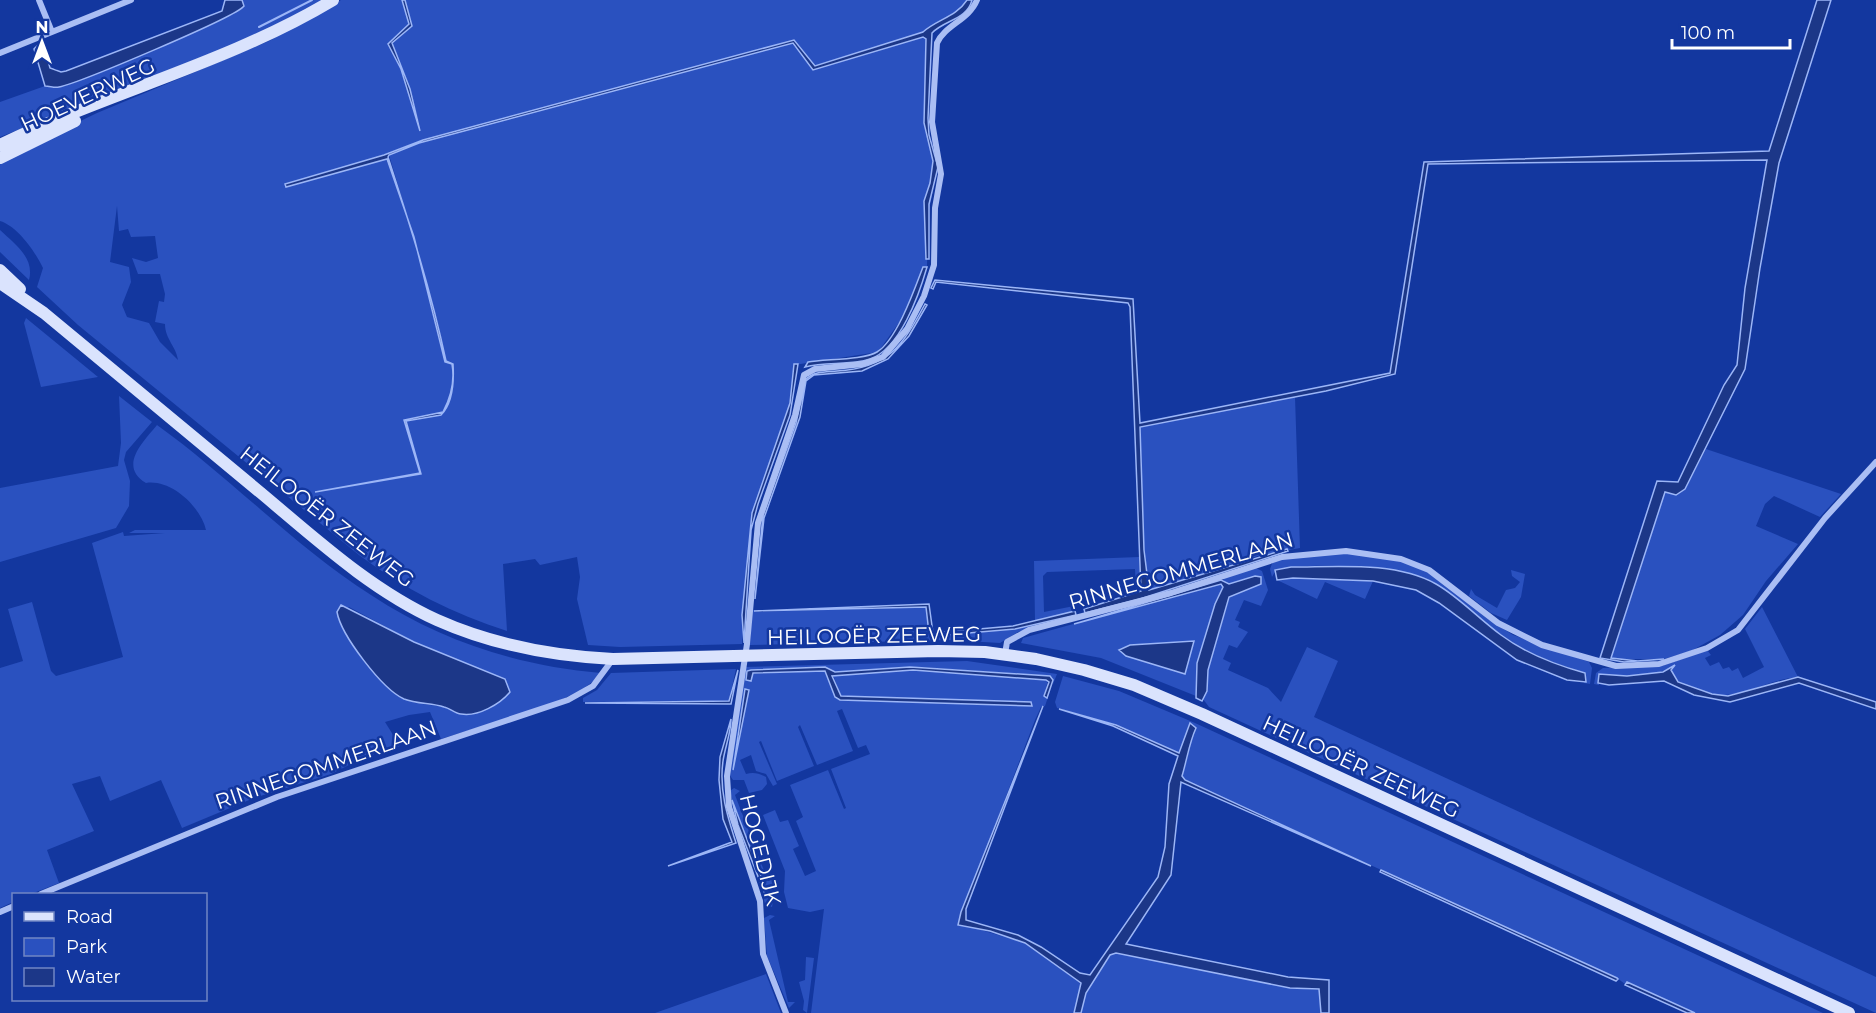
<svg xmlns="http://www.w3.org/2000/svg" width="1876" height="1013" font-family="Montserrat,sans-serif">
<rect width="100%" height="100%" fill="#13379f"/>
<!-- green -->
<path fill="#2a51bf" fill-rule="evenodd" d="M242 0H324L280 26 0 137V102L45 86 53 88 242 9Z
M341 0H402L409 24 388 44 401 69 421 131 410 89 392 43 412 26 405 0H972C965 14 942 22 930 35L928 133 937 169 928 216 927 267H923L908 310 878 352 794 365 790 403 764 478 753 518 742 644 620 647 588 645 577 599 580 577 577 557 540 565 535 559 503 564 507 631C454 614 404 589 359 555L78 325 37 287 43 268C35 251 17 226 0 221V160L97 113 269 41ZM630 85 419 143 389 155 403 202 386 159 287 187 285 184 384 155 423 140ZM117 206 119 231 128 229 131 237 155 236 158 258 146 262 132 258 138 274H160L165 294 164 302 159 301 155 322 165 324C165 339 176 346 178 360L160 342 149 323 127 317 122 305 131 282 129 267 110 262Z
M0 230C15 244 35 258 29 280L0 252Z
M26 318 98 377 41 387 24 323Z
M119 396 152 422 126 452 124 460 130 481 129 506 116 528 0 562V488L118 466 121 443Z
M1295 397 1300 548 1261 555 1149 590 1146 583 1144 550 1140 427Z
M157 425C231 478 294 546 371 595 441 641 518 666 601 673 581 703 478 726 441 739L430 712 409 715 385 722 400 746 365 757 331 774 254 798 182 828 161 780 110 801 100 776 72 784 94 831 47 850 59 883 31 894H14L13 902 0 908V668L23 661 8 609 32 602 51 671 56 676 123 657 92 543 123 532 124 536 165 533H129L135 530H206C201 507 171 479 146 483 118 466 143 442 157 425ZM349 607 414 642 504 679 510 692 503 700 465 715 444 707 415 703 394 693 358 651 338 618Z
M1706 449 1841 494 1820 517 1774 496 1765 504 1756 526 1798 544 1766 581 1743 615 1720 635 1691 651 1664 659H1611L1665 492 1676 495 1685 489Z
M1350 553 1395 559 1431 573 1488 619 1513 635 1589 662 1592 668 1590 684 1584 683 1585 673C1556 664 1526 653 1502 636 1480 620 1460 598 1437 585 1403 566 1313 561 1276 570L1272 577 1270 569 1273 561 1285 558Z
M1139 557 1141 591 1130 596V592L1136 589 1135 569 1047 572 1043 576 1044 612 1074 606 1075 611 1035 621 1034 561Z
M1256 568 1262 571 1268 590 1261 606 1244 600 1235 620 1240 622 1238 627 1248 632 1237 648 1229 645 1223 659 1231 663 1228 670 1268 688 1281 702 1307 647 1338 661 1314 717 1876 977V1013L1209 707 1203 699 1207 690 1208 670 1230 596 1261 584 1259 576 1229 584 1225 583 1223 578Z
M1511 570 1525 574 1521 597 1507 620 1491 613 1469 596 1471 589 1475 595 1497 608 1506 590 1515 588 1520 582 1512 576Z
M1293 578 1373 581 1365 599 1325 582 1317 599 1277 580Z
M1220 583 1223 587 1215 604 1197 663 1196 696 1101 658 1021 643 1023 638ZM1194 642 1185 674 1126 656 1120 648Z
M926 607 929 633 933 636 1015 629 1076 615 1018 632 1000 643 948 640 750 645 752 610H756L755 612Z
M1762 607 1798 677C1751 682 1730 712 1678 682L1671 670 1675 665C1655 678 1623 678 1599 675V685L1594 684 1596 673 1603 668 1662 666 1707 650 1711 655 1705 658 1710 666 1719 662 1723 669 1729 667 1732 671 1738 668 1743 678 1764 667 1745 629Z
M967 661 1057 674 1053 684V678L1050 676 922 667 835 672 828 668 751 670 752 674 825 671 837 699 840 700 1033 704 841 696 833 675 913 670 1048 680 1044 696 1048 697 1045 706 1041 707 1035 720 958 923 1025 943 1082 983 1074 1013H811L824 909 810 912 788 908 784 892 785 871 763 815 775 810 780 822 788 820 799 846 793 849 805 876 816 871 796 821 803 817 790 785 828 770 844 809 846 808 831 769 870 754 866 745 858 748 842 709 837 711 853 751 817 765 800 725 798 727 814 766 777 781 761 741 759 742 777 784 773 786 766 774 756 771 751 755 740 760 746 774C753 772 759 773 766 777L767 784 762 790 749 793 744 780H733L729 774 745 667ZM745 689 749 690 733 769Z
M736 669 729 701 583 702V698L597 690 611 673Z
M1063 676 1119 691 1195 723 1823 1013H1695L1625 984 1617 978 1185 780 1182 777C1188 760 1189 743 1196 728L1179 753 1116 725 1057 708 1055 702Z
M734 788 740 791 735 795 768 881 774 879 776 884 772 907 765 904 763 895 765 897 732 800 730 791Z
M770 915 775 916 769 920 788 1002H795L789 1008 767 956 764 918Z
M1116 953 1290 988 1319 990 1321 1013H1081L1086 993 1110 955Z
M806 957 814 958 807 1013 803 1010 804 1001 799 982 805 980Z
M766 974 781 1013H655Z"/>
<!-- water -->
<path fill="#1c3788" stroke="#9cb6f7" stroke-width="1.5" d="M225 0H242L244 6C236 17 79 83 59 87 54 88 50 86 45 86L34 49 38 45 44 46 50 68 61 72 66 71 222 11Z
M402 0H405L412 26 392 43 410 89 420 131 401 69 388 44 409 24Z
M967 0H972C967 20 944 20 932 33L928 118 929 135 938 167 929 204V259H926L924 201 930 183 933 161 924 123 926 39 923 37 813 70 793 43 419 143 389 155 388 157C410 225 431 291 446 361L453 364C454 380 453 403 441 415L406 421 421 474 315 492 420 473 404 420 443 412C451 397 455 381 452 364L445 362 414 237 387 159 286 187 285 184 384 155 423 140 794 40 815 66 923 32C938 19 956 17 967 0Z
M1817 0H1831L1779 163 1760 268 1745 369 1685 489 1676 495 1665 492 1611 658 1638 661 1664 659 1624 662 1600 658 1657 481 1678 482 1724 385 1737 365 1745 288 1767 160 1428 164 1395 374 1326 391 1140 427 1144 550 1149 590 1287 549 1288 551 1140 599 1085 613 1084 609 1141 591 1130 307 1128 303 936 282 933 289 931 288 935 280 1133 299 1140 423 1390 373 1424 162 1769 151Z
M923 267H927C919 295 900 349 870 359 849 366 826 361 805 367L808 362C824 359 864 360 877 352 897 340 915 288 923 267Z
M925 304 927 305 909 336 888 359 862 371 814 375 806 381 800 417 764 518 755 599 763 515 796 423 806 379C814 371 826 372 837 371 888 368 902 347 925 304Z
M794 364H798L790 415 758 504 751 530 744 643 742 615 752 513 790 403Z
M1291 567C1337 567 1395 561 1436 584 1459 597 1479 619 1501 635 1525 653 1556 665 1585 673L1586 682 1567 680 1517 660 1439 603 1416 590 1373 581 1293 578 1277 580 1275 570Z
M1255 576 1261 577V584L1229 597 1208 670 1207 691 1202 701 1196 698 1197 663 1215 604 1223 587 1221 584 1074 624 1221 580 1229 584Z
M929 604 933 633 1013 626 1075 611 1076 615 1015 629 933 636 929 633 926 607 754 611Z
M341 605 414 642 505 679 510 692C500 704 478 717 461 714 455 714 450 708 444 707 431 703 417 704 404 699 382 689 341 635 337 612Z
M1194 641 1185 674 1126 656 1119 650 1130 645Z
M1675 665 1671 670 1678 682 1712 694 1728 696 1798 677 1876 702V709L1799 683 1730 702 1694 695 1664 681 1609 685 1598 683 1599 674 1627 676 1663 672Z
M825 667 835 672 910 667 1050 676 1053 680 1047 698 1044 696 1049 682 1046 680 913 670 832 676 841 696 1031 702 1032 706 840 700 835 697 825 671 753 673 751 681 746 680 747 671 751 670Z
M738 670 731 704 585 703 729 701Z
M745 689 749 690 733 770Z
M1043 706 966 909V920L1018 935 1041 947 1080 973 1090 975 1158 877 1165 847 1169 784 1178 756 1113 726 1059 709 1116 725 1179 753 1190 723 1196 728C1189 743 1187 760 1182 776L1185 780 1371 866 1181 782 1171 875 1126 944 1288 977 1329 980V1013H1321L1319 989 1290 988 1116 953 1110 955 1086 993 1081 1013H1074L1081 983 1025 943 990 931 958 925 961 912Z
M731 719C731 733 725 747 723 761 719 790 727 815 736 843L668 866 732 842 723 819 719 780 720 757Z
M732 800 764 884 766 897 738 825Z
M1381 870 1617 978 1618 979 1616 981 1380 872Z
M1627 982 1695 1013H1687L1625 985Z"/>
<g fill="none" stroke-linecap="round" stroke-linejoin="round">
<!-- stream -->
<path stroke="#9cb6f7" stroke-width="2" d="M259 27 312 0"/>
<!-- street -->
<path stroke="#aabef4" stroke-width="6" d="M39 0 52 32
M0 53 131 0
M1005 654 1007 642 1029 630 1171 593 1282 557 1346 551 1401 559 1429 570 1498 623 1542 645 1616 666 1659 664 1707 648 1738 630 1825 518 1876 462
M41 894 277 797 568 700 593 686 613 659
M0 912 14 906
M786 1013 763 954 760 901 729 807 727 776 747 644 758 523 795 415 804 375 815 369 863 364 883 357 907 329 924 296 934 265 935 208 941 174 932 122 937 43C945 25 969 20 977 0"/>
<!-- secondary -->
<path stroke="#dae3fd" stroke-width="12" d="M0 145C109 92 228 63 333 0
M0 158 75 121
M0 270 20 289
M0 283 44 313C117 373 189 433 261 493 316 539 371 590 437 620 493 645 553 656 613 659L938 651 985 652 1036 659 1084 670 1134 685 1202 714 1849 1013"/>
</g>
<g text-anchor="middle" stroke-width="5" stroke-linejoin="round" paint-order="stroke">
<!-- street labels -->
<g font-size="21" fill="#fff" stroke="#13379f">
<text transform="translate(88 95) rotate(-25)" y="7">HOEVERWEG</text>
<text transform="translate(327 517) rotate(38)" y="7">HEILOOËR ZEEWEG</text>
<text transform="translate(1181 571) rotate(-16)" y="7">RINNEGOMMERLAAN</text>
<text transform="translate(874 636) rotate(-1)" y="7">HEILOOËR ZEEWEG</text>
<text transform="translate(326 765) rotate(-19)" y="7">RINNEGOMMERLAAN</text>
<text transform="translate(1361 767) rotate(25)" y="7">HEILOOËR ZEEWEG</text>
<text transform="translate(760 850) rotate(76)" y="7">HOGEDIJK</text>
</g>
</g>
<!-- legend -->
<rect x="12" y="893" width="195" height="108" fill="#13379f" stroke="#7187c5" stroke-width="1.5"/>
<rect x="24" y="912" width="30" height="9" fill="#dae3fd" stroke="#7187c5" stroke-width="1.5"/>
<text x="66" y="923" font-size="18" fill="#ffffff">Road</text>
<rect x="24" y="938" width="30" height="18" fill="#2a51bf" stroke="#7187c5" stroke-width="1.5"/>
<text x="66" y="953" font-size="18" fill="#ffffff">Park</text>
<rect x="24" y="968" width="30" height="18" fill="#1c3788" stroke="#7187c5" stroke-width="1.5"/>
<text x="66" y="983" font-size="18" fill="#ffffff">Water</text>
<!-- north arrow -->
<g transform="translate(42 42)" stroke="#13379f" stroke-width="4.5" paint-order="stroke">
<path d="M0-4.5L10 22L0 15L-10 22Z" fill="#ffffff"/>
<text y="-9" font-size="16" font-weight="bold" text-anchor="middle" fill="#ffffff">N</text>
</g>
<!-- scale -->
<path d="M1672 39v9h118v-9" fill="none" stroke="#ffffff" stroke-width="3"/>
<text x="1681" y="39" font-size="18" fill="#ffffff" stroke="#13379f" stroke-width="4.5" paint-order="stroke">100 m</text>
</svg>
